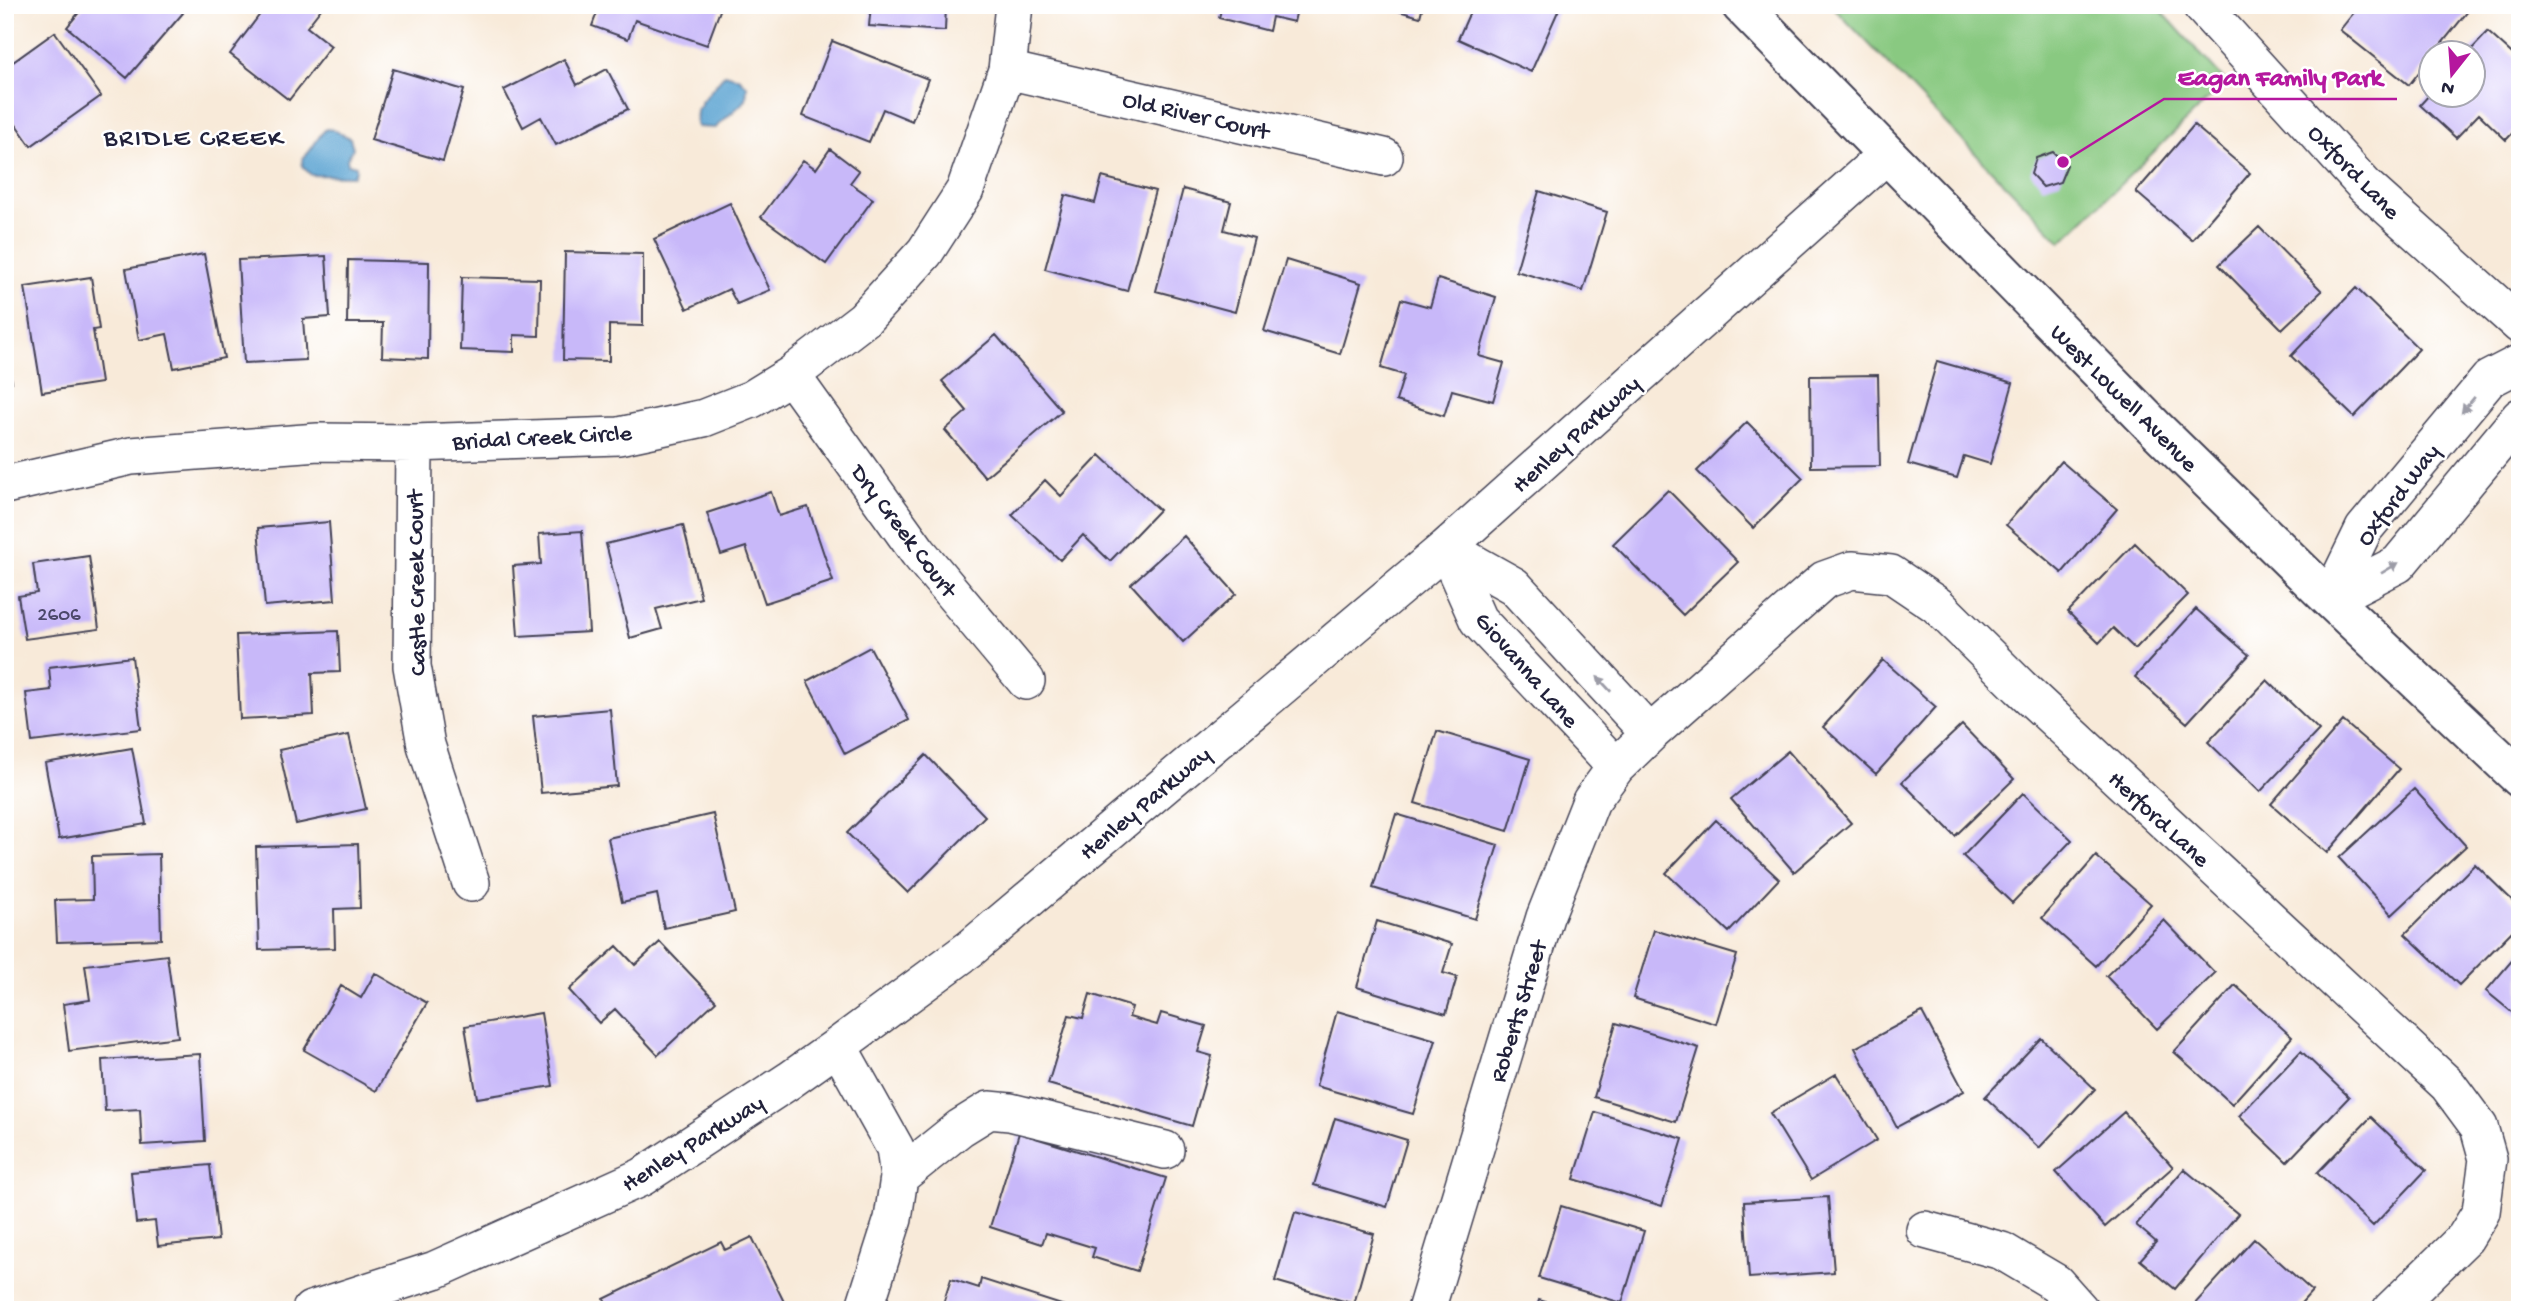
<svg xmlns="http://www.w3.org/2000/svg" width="2525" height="1315" font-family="'Gochi Hand',sans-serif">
<rect width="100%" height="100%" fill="#fff"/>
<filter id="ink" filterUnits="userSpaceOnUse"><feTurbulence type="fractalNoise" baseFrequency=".0143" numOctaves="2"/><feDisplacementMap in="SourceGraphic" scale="14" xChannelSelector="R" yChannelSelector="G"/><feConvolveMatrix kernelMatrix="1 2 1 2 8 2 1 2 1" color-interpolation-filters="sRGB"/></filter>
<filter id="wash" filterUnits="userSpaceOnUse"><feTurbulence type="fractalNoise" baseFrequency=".00686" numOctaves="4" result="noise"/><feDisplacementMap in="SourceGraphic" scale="28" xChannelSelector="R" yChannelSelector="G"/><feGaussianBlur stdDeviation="1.57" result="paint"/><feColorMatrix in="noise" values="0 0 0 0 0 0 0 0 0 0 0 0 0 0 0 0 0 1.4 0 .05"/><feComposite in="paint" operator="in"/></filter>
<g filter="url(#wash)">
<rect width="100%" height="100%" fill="#f8ead9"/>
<!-- green -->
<path fill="#89c981" stroke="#56765e" stroke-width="2" d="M1831 5H2156L2226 82 2061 242Z"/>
<!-- water -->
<path fill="#5aa3d1" stroke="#3e6286" stroke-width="2" d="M725 74 739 78 747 86 746 100 715 128 698 127 696 124 697 110 701 105V102Z
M326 129 334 130 350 138 353 148 347 159 348 164 356 166V170L353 176 311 175 302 166 303 158C312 152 316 138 326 129Z"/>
<g id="blocks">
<!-- building -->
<path fill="#c8b8f9" d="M85 5H174L183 13 127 78 67 27Z
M267 5H324L307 27 331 46 289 100 230 54Z
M600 5H722L707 45 635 20 628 39 592 26Z
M871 5H946L945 31 869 26Z
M1222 5H1298L1294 22 1272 17 1269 31 1219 18Z
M1377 5H1423L1420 17Z
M1473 5H1551L1559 9 1531 72 1458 39Z
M2360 5H2463L2469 10 2435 52H2430V58L2409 85 2340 30Z
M55 32 101 96 31 146 5 109V51L13 62Z
M2488 32 2520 61V125L2506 140 2479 114 2456 138 2420 105 2430 94H2472V52H2469Z
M832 41 928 79 912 121 883 109 869 142 803 116Z
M564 59 577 85 607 69 628 109 556 145 541 117 523 127 504 90Z
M393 69 464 90 443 161 371 140Z
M2194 125 2250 173 2192 240 2136 192Z
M830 149 859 171 850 183 873 199 826 264 761 217 803 160 816 169Z
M2053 152 2067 165 2060 182 2043 187 2031 174 2036 158Z
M1102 177 1155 191 1127 291 1045 269 1065 195 1095 203Z
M1183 189 1231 202 1224 230 1254 238 1235 312 1156 291Z
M1539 191 1607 212 1583 291 1516 271Z
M730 203 770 290 737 304 729 289 687 309 654 239Z
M2259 227 2322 291 2282 329 2219 265Z
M565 252 643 254V326L609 325V361L563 360Z
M204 254 224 358 174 368 167 334 139 340 126 269Z
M326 256 330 317 303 319 306 360 244 363 238 260Z
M348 260 429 262 428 359 382 357 383 323H347Z
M1286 260 1361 283 1340 354 1264 331Z
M91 277 99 329 93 330 101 383 42 392 25 287Z
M462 277 540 279 539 336 514 335V352L460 350Z
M1438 279 1496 297 1479 356 1504 363 1493 401 1452 390 1444 416 1396 401 1404 375 1381 368 1401 299 1430 307Z
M2356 288 2419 349 2354 417 2291 356Z
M996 335 1062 411 985 477 945 430 967 411 942 381Z
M5 350 12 382 5 383Z
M1937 361 2013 383 1990 464 1964 456 1957 478 1908 464Z
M1878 375 1880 466 1811 467 1810 376Z
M1747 422 1803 478 1753 528 1697 471Z
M1100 455 1159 510 1110 561 1083 535 1060 560 1012 515 1045 480 1061 496Z
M2061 461 2117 509 2062 573 2006 525Z
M1668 490 1738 562 1683 615 1613 544Z
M771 492 779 516 808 507 833 581 765 603 746 547 721 555 707 513Z
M329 522 335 600 265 606 258 528Z
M683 525 701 598 656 609 662 629 630 638 606 544Z
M582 531 589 632 518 636 513 566 541 564 539 534Z
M1184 536 1236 594 1183 642 1131 584Z
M2135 543 2188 595 2135 649 2113 628 2099 643 2068 612Z
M89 556 99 629 25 639 18 596 37 593 33 564Z
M2196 609 2249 655 2187 723 2135 677Z
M338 631 340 672 312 673 314 715 240 719 236 635Z
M870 647 909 720 845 754 807 681Z
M132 657 141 729 32 742 26 693 51 690 49 667Z
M1883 660 1936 707 1876 774 1823 727Z
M2267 680 2319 730 2260 792 2208 742Z
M610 709 617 786 541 793 533 716Z
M2343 721 2399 769 2327 853 2271 804Z
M1962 725 2014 779 1955 836 1902 782Z
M1437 731 1530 759 1508 831 1415 803Z
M349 735 366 809 296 824 279 750Z
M132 748 146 824 59 839 45 763Z
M1788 751 1851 823 1794 872 1731 799Z
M926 755 985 816 908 893 847 833Z
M2414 789 2466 846 2392 915 2339 858Z
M2023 793 2072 840 2012 903 1963 856Z
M713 814 735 912 664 928 657 894 622 902 608 838Z
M1396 814 1498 845 1475 919 1373 888Z
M1716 820 1779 879 1729 932 1666 873Z
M358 844 360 908 334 909 335 948 259 950 256 847Z
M159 854 161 939 57 942 55 900 93 899 92 856Z
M2096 856 2151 904 2096 966 2042 918Z
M2475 864 2520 908V923L2459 985 2405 934Z
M2164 920 2215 973 2157 1029 2106 976Z
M1377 921 1452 944 1443 973 1457 977 1446 1014 1357 987Z
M1654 930 1737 955 1716 1024 1633 998Z
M660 942 716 1001 658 1055 615 1009 599 1023 569 990 617 946 635 965Z
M2520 951V1019L2486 991Z
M167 955 178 1037 69 1051 63 1004 90 1000 85 965Z
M375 973 427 1003 376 1091 304 1050 341 986 361 998Z
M2235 985 2292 1037 2232 1104 2174 1052Z
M1090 994 1132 1007 1129 1017 1157 1025 1161 1013 1206 1026 1198 1052 1212 1056 1192 1126 1048 1084 1069 1015 1083 1018Z
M1337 1011 1436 1040 1413 1114 1316 1086Z
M1922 1012 1964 1091 1897 1127 1855 1048Z
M541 1013 553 1086 477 1098 465 1026Z
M1616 1023 1699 1048 1676 1122 1594 1097Z
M2041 1038 2095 1089 2039 1148 1985 1097Z
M2301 1051 2349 1097 2287 1162 2239 1116Z
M200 1054 205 1141 142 1145 140 1109 105 1111 102 1060Z
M1836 1074 1877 1140 1811 1180 1770 1113Z
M1595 1112 1683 1139 1662 1206 1574 1179Z
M2124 1112 2173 1167 2105 1227 2056 1172Z
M2371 1117 2426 1170 2373 1226 2317 1173Z
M1335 1118 1407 1140 1387 1207 1314 1185Z
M1019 1133 1166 1178 1137 1271 1092 1257 1095 1248 1046 1233 1042 1244 990 1227Z
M210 1165 218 1240 158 1246 155 1221 136 1223 131 1172Z
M2184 1169 2238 1214 2175 1289 2140 1260 2156 1242 2136 1225Z
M1828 1197 1834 1272 1749 1278 1744 1202Z
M1561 1206 1644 1231 1622 1303 1539 1278Z
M1295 1212 1374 1234 1354 1304 1275 1281Z
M752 1237 788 1310H604L608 1308 604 1299 721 1242 725 1250Z
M2254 1239 2312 1291 2295 1310H2194L2191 1308Z
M951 1279 979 1288 981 1279 1077 1310H941Z
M1539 1300 1568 1309V1310H1536Z"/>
</g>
</g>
<g filter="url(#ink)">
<use href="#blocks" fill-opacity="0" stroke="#424053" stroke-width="2"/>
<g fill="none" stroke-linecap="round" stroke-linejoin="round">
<defs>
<path id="minor" d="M2201 5 2365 186 2520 325
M1007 70 1384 157
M791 375 918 552 1026 681
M414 443 412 666 426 745 471 883
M5 485 131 456 318 442 414 443 619 436 704 418 752 399 791 375 864 319 925 252 965 190 1007 70 1014 5
M1446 548 1478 620 1616 767
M1446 548 1514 586 1650 734
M2330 599 2364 529 2489 379 2520 363
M2330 599 2398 564 2520 417
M838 1046 895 1148 899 1177 893 1219 864 1310
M899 1177 960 1128 989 1110 1010 1112 1165 1150
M1925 1230 2002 1251 2056 1283 2080 1310
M311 1310 435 1270 642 1177 790 1080 838 1046 971 948 1446 548 1887 154
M1426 1310 1545 917 1591 801 1616 767 1650 734 1824 580 1852 570 1891 574 1937 605 2020 687 2448 1085 2479 1127 2488 1159 2481 1212 2465 1238 2391 1310"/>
<path id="tertiary" d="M1741 5 2154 427 2330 599 2520 778"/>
</defs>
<!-- minor casing -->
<use href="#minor" stroke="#424053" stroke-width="40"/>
<!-- tertiary casing -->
<use href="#tertiary" stroke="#424053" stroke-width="42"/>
<!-- minor -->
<use href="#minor" stroke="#fff" stroke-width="37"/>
<!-- tertiary -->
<use href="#tertiary" stroke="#fff" stroke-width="38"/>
</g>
<!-- one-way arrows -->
<defs><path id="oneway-solid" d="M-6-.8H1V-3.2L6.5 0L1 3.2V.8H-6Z" transform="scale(1.75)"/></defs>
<g fill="#9c9ca7">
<use href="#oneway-solid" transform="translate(2468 405) rotate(130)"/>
<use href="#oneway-solid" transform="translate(2390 568) rotate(-31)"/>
<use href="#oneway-solid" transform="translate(1604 684) rotate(-133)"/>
</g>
</g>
<g text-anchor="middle" stroke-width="5" stroke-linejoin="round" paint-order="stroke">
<!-- number labels -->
<g font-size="21" fill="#4c486a">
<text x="59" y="620">2606</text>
</g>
<!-- street labels -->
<g font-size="24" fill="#22223b" stroke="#fff">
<text transform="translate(1196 114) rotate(13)" y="8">Old River Court</text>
<text transform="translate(2355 171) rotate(46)" y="8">Oxford Lane</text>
<text transform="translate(2125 397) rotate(45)" y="8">West Lowell Avenue</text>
<text transform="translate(1575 433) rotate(-42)" y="8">Henley Parkway</text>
<text transform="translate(542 436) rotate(-3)" y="8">Bridal Creek Circle</text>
<text transform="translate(2397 494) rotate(-53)" y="8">Oxford Way</text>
<text transform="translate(905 530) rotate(53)" y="8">Dry Creek Court</text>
<text transform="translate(415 583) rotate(-91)" y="8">Castle Creek Court</text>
<text transform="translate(1528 669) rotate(49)" y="8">Giovanna Lane</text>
<text transform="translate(1144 802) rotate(-40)" y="8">Henley Parkway</text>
<text transform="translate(2160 818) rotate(43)" y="8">Herford Lane</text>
<text transform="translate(1517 1011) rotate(-73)" y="8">Roberts Street</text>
<text transform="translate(692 1142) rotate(-32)" y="8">Henley Parkway</text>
</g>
<!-- neighbourhood labels -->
<g font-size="26" letter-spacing="2" fill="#22223b" stroke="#fff">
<text x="194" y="145">BRIDLE CREEK</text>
</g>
</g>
<!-- callouts -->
<path fill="none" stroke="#b5179e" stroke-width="2.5" d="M2063 162L2164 99H2397"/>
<circle fill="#b5179e" stroke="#fff" stroke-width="2.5" cx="2063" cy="162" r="7"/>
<g font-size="26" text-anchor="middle" font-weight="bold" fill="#b5179e" stroke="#fff" stroke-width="5" stroke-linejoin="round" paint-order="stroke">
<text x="2280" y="85">Eagan Family Park</text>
</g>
<!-- margin -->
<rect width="2525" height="1315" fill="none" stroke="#fff" stroke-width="28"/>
<!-- north arrow -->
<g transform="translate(2452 74) rotate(197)"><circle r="33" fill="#ffffff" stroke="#a7a7b1" stroke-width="2"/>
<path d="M0-5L12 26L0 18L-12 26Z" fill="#b5179e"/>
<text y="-10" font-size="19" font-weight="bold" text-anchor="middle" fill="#22223b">N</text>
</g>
</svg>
